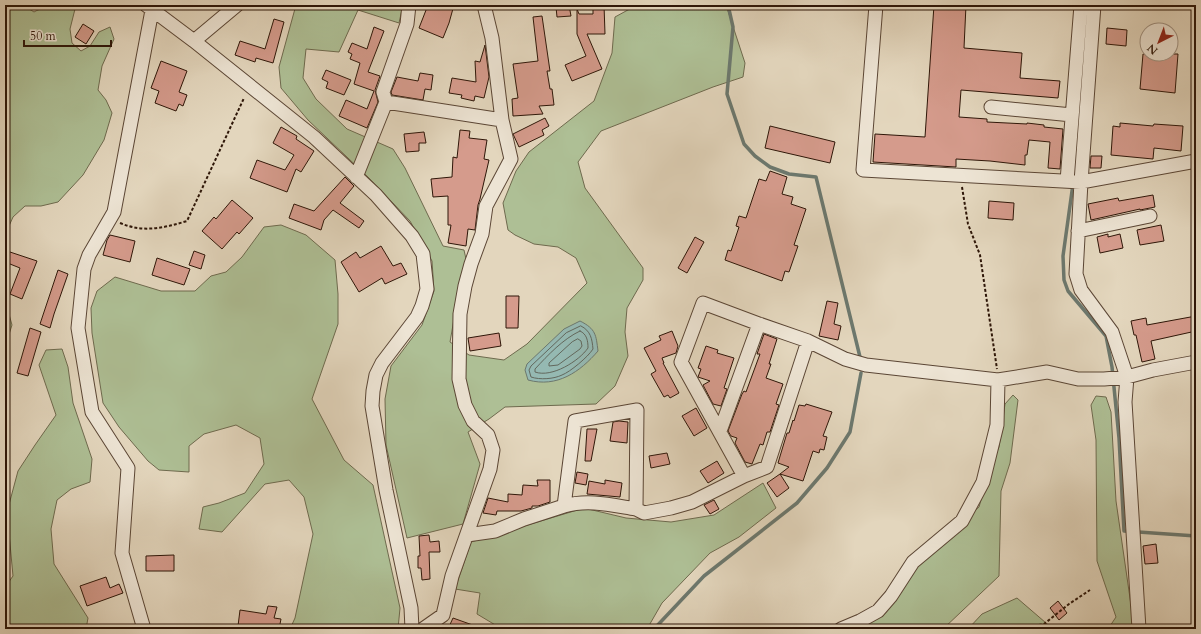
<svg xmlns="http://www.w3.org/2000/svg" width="1201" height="634" font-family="Cardo,serif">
<rect width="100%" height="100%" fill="#e3d6bd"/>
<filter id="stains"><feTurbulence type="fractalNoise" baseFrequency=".005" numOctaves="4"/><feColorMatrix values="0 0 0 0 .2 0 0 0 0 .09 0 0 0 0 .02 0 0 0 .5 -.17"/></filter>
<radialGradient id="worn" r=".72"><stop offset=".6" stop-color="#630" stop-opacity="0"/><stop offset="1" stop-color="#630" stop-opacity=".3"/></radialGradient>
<!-- green -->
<path fill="#aebf95" stroke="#6e6a4e" d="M5 5H23L34 12C49 4 59 2 75 9L70 29 72 43 81 51 90 46 99 32 110 27 114 39 102 66 98 90 106 100 112 113 104 140 83 175 58 202 41 206H25L13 217 5 235Z
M296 5H403L399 23 358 10 339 52 306 49 303 78 316 99 347 129 393 149 405 168 443 246 464 250 466 259 461 279 450 342 469 355 504 360 527 344 587 283 576 258 558 247 534 244 515 235 508 230 503 203 516 171 529 152 594 101 612 53 615 17 637 5H726L745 63 743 77 713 87 601 131 578 162 585 188 643 268V280L627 308 625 332 628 356 615 386 596 404 505 407 489 419 468 432 480 464 463 524 407 538 386 445 385 399 391 366 422 325 434 291 432 261 410 221 368 177 308 120 281 88 279 67Z
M281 225 306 235 335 260 338 294V324L312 399 344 460 373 485 400 608 398 629H290L295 618 313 534 304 497 289 480 265 484 222 532 199 529 203 507 219 503 245 493 264 464 260 438 236 425 204 434 189 446V472L159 470 148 461 119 427 103 403 92 333 91 308 97 291 115 277 161 291H195L211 276 226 272 242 257 264 227Z
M5 300 12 325 5 347Z
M62 349 68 367 73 403 92 459 90 482 71 489 57 500 51 529 54 564 88 618 86 629H5V581L8 583 13 576 7 512 18 471 35 445 56 415 39 365 46 350Z
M1013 395 1018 400 1010 463 1001 491 999 576 943 629H857L920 558 979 507 990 469 999 447 1005 404Z
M1096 396 1106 397 1111 412 1116 501 1134 626 1133 629H1108L1116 617 1097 561 1096 440 1091 405Z
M763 483 776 508 739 537 710 553 662 603 647 629H502L477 614 480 593 455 589 471 542 584 508 626 518 671 522 714 515Z
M1017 598 1053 629H968L982 614Z"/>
<!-- water -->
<path fill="#95b9b2" stroke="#6c786e" d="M580 321C596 329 596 335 598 351 580 372 557 388 528 380L525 370 527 364 564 329Z"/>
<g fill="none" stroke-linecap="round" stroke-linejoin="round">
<!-- shore -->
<path stroke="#62685d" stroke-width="1" d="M581 326C591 331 592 339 593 349 588 357 570 372 562 375 554 379 540 380 531 377L529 370 531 366 566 333Z
M580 331C587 334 588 341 588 348 579 361 552 378 535 372V369C548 355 563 339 580 331Z
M578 339 581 341 582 346 580 349 558 365 549 366V363L572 342Z"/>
<!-- stream -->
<path stroke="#6c786e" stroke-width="3.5" d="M728 5 733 27 727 94 744 144 755 156 770 167 789 174 816 177 860 357
M1073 184 1063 256 1064 280 1068 291 1106 336 1112 367 1119 438 1124 531 1196 536
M654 629 704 576 797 503 827 468 850 432 861 373"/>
</g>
<!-- building -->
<path fill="#d59b8c" stroke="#2e1608" d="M428 5H454L449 23 443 38 419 28Z
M569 5 571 16 557 17 556 7Z
M593 5H604L605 34H587L602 69 572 81 565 65 586 56 577 34V9L579 14H593Z
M934 5H966L964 48 1022 53 1020 78 1060 81 1058 98 961 90 959 117 987 119V122L1027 124V123L1044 125V127L1063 129 1060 169 1048 168 1050 142 1029 140 1027 155H1025V165L990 161 956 159V167L873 162 875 134 925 137Z
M542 16 550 71H547L550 89H552L554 105 539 106 543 114 513 116 512 99 518 98 513 64 538 61 533 17Z
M274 19 284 22 273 63 256 58 255 62 235 55 240 41 265 49Z
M83 24 94 31 86 44 75 37Z
M374 27 384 31 368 72 380 76 375 90 378 102 367 128 339 116 346 100 367 109 374 91 354 84 360 63 350 59 352 54 348 52 352 43 367 49Z
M1107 28 1127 30 1126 46 1106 44Z
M485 45 489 77 484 98 475 96 474 101 461 98 462 95 449 93 452 78 476 82 475 61 480 62Z
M1143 54H1178L1175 93 1140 89Z
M161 61 187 71 179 92 187 95 183 106 179 104 176 111 155 103 159 91 151 88Z
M326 70 351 80 344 95 326 88 328 82 322 79Z
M420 73 433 75 431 90 425 89 423 100 392 95 391 92 397 77 418 81Z
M545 118 549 126 542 130 544 135 519 147 513 134Z
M1120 123 1153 126 1154 124 1183 126 1181 151 1154 148 1153 159 1111 155 1113 126 1120 127Z
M770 126 835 142 830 163 765 148Z
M281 127 297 136 296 139 314 151 301 172 296 169 287 192 250 178 257 160 285 170 294 155 273 143Z
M460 130 470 131 469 138 487 140 484 159 489 160 480 199 478 205 475 230 468 229 466 246 448 243 451 225H448V196L433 197 431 179 452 177 453 157 457 158Z
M424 132 426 143H419V151L406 152 404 134Z
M1091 156H1102L1101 168H1090Z
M770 171 787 177 782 194 793 197 791 204 806 209 794 245 798 246 789 272 785 271 782 281 725 260 728 250 731 251 739 227 736 226 739 216 746 218 759 179 766 181Z
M345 177 354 186 340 203 364 221 359 228 333 210 324 220 321 230 289 218 294 204 314 211Z
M1153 195 1155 207 1140 210V209L1091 220 1088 204 1118 198 1119 201Z
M232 200 253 218 239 234 237 232 222 249 202 231 214 217 216 219Z
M989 201 1014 203 1013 220 988 218Z
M1161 225 1164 241 1140 245 1137 230Z
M1108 234V237L1120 234 1123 248 1100 253 1097 237Z
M110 235 135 241 130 262 103 255 107 240Z
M695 237 704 242 687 273 678 268Z
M381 246 393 266 401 263 407 274 385 284 382 278 359 292 341 262 356 252 360 258Z
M7 251 37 261 22 299 10 294 20 268 5 262V256Z
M194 251 205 255 201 269 189 265Z
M157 258 190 269 184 285 152 275Z
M58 270 68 274 54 314 50 328 40 324Z
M506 296H519L518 328H506Z
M827 301 838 303 834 324 841 326 838 340 819 336Z
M1196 316V331L1151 341 1155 359 1142 362 1136 335H1134L1131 321 1146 318 1147 325Z
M30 328 41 332 28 376 17 373Z
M672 331 678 346 676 353 662 358 664 363H663L679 393 670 398 668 395 664 397 651 374 656 371 644 348 661 340 659 336Z
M499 333 501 346 470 351 468 338Z
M764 334 777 339 769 364H771L766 378 783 384 776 404 779 405 770 432H767L763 445 760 444 752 464 745 462 735 443 737 438 731 436 728 431 742 394 744 391 746 392 760 354H757Z
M706 346 718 350 717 353 734 358 724 388 727 389 721 406 713 404 703 385 710 381 698 377 701 369 698 368Z
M806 404 832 412 823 436 827 437 824 450 820 449 819 453 813 451 803 481 780 474 789 467 778 463 787 433H789L793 420 794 421 799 405 805 406Z
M696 408 707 428 694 436 682 416Z
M619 421 628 422 627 443 610 441 613 422Z
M587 429H597L591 461H585Z
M667 453 670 464 651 468 649 456Z
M717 461 724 473 708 483 700 471Z
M577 472 588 474 586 485 575 483Z
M780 474 789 488 777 497 767 483Z
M537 480H550V502L538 506H532V508L521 511H497L496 515 483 513 488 498 508 502V494L522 495 523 485 538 486Z
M605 480 622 483 620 497 587 494 589 481 605 484Z
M714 500 719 509 710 514 704 505Z
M429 535 430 542 439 541 440 552H429L430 579 422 580 421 568H418V556H420L419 536Z
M1156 544 1158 563 1145 564 1143 546Z
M174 555V571H146V556Z
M106 577 110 588 119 584 123 593 87 606 80 586Z
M1058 601 1067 613 1059 620 1050 608Z
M268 606 277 607 274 618 281 619 279 629H260L238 626 240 610 266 614Z
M453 618 481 628 480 629H448Z"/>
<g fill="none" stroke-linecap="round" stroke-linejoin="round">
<defs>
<path id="minor" d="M146 5 194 41 314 137 376 195 412 236 423 254 427 289 422 306 417 317 382 363 376 375 373 391 372 406 386 490 411 608 412 629
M876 5 863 170 1081 182 1196 161
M1094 5 1081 182 1076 274 1081 290 1112 332 1127 377 1125 402 1139 629
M194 41 237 5
M386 102 383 92 407 24 409 5
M991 107 1072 115
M356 177 386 102 502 120
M1067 181 1081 5
M1078 231 1150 216
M808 341 767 467 744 476 681 362 703 303 759 324 808 341 845 359 866 365 998 380 1047 372 1078 379H1104L1127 377 1153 370 1196 362
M720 431 759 324
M636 509C611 505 588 499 564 506L575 421 637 410 636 509 644 513 671 508 692 502 744 476
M467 535 495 531 524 519 564 506
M144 629 122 553 128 468 92 412 78 328 84 269 89 255 114 212 153 5
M423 629 443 615 452 576 490 469 493 450 488 435 473 421 465 405 459 379 460 314 465 286 471 264 482 234 486 206 511 159 502 120 492 38 484 5
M841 629 860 621 878 611 891 596 913 562 962 521 983 482 997 425 998 380"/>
</defs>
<!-- minor casing -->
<use href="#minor" stroke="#5b4635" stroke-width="15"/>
<!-- path -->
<path stroke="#2e1608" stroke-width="2" stroke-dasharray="3 2" stroke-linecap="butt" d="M962 187 968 224 980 255 997 369
M120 223C143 233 164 228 187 221L244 98
M1014 629 1044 624 1069 604 1090 590"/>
<!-- minor -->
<use href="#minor" stroke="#ede4d4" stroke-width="13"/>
</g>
<!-- margin -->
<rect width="1201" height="634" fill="none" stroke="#e3d6bd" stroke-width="20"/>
<rect x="6" y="6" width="1189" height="622" fill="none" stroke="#2e1608" stroke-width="2"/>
<rect x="10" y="10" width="1181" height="614" fill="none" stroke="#2e1608"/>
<!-- north arrow -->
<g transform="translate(1159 42) rotate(222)"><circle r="19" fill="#ede4d4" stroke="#a19282"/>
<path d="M0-3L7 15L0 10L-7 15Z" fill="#8f2418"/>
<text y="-6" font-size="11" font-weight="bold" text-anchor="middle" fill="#2e1608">N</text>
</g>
<!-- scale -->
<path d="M24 40v6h87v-6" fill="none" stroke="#2e1608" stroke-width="2"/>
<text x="30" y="40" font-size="12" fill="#2e1608" stroke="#ede4d4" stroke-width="3" paint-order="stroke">50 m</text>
<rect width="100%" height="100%" filter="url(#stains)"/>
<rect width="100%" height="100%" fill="url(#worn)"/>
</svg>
